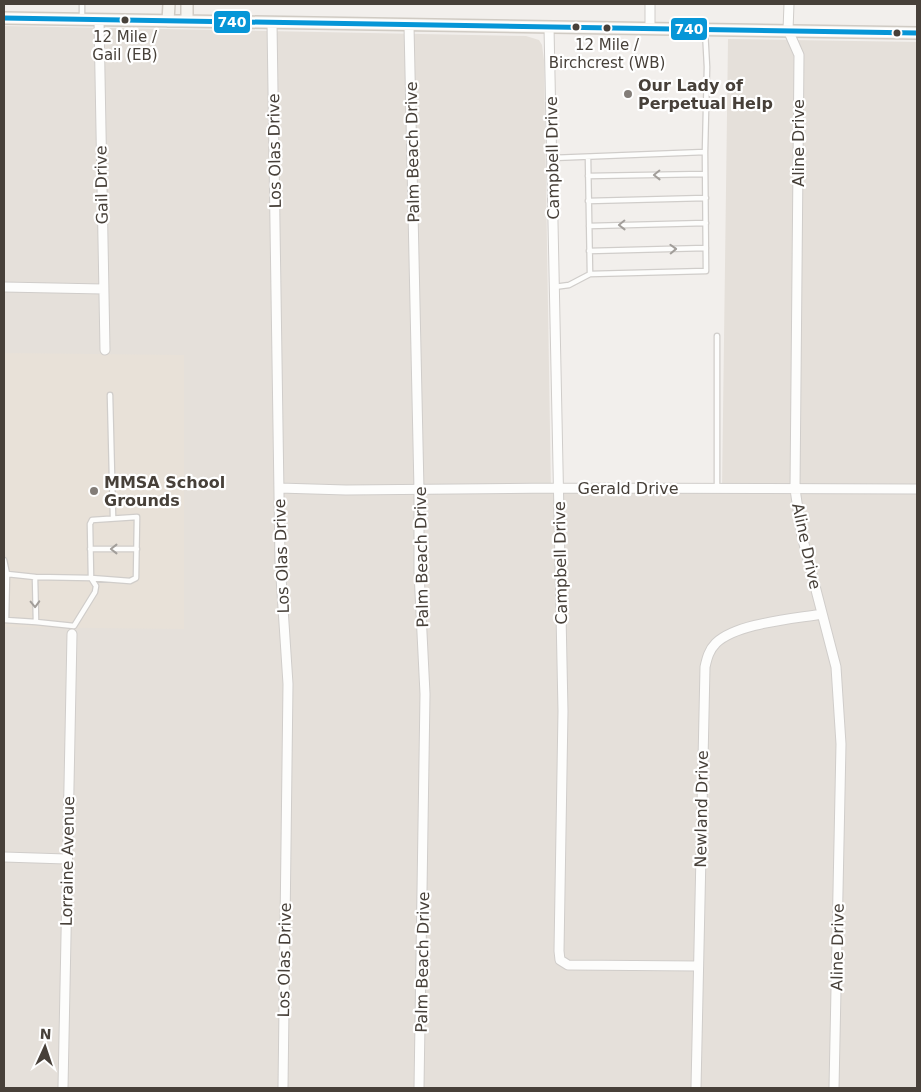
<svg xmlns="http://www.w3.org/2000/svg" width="921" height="1092" font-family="'DejaVu Sans',sans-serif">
<rect width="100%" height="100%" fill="#f2efec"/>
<!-- residential -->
<path fill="#e5e0da" d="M4 26 526 36 539 40 542 45 544 60 551 492 722 491 728 39 917 42V1088H4Z"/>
<!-- education -->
<path fill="#e8e1d8" d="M4 353 184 355V629L4 627Z"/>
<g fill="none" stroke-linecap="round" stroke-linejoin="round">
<defs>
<path id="lane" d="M82 19V4
M552 158 705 152 707 67 705 30
M588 176 705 174
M588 201 706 198
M589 226 706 223
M589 251 706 248
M590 274 706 271 705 152
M554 287 569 285 590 274 588 157
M110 395 113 517
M717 488V336
M90 549H137
M4 560 7 574 35 577
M91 578 35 577 36 622 74 626 95 592 96 586 91 578 90 524 92 520 137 517 136 578 130 581 91 578
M5 620 36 622
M6 620 7 574"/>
<path id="street" d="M789 4 788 30 799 55 795 489 802 536 836 667 841 744 834 1088
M99 20 105 350
M272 23 280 562 288 684 283 1088
M409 26 419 490V572L425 694 419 1088
M549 27 563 711 559 951 560 960 568 965 698 966
M650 28V4
M4 287 103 289
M279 488 346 490 558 488 917 489
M4 857 66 859
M63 1088 72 634
M696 1088 705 667C707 658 709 650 716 643 737 623 793 619 822 614"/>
<path id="secondary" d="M4 18 917 33
M168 21 169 4
M187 21V4"/>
</defs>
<!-- lane casing -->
<use href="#lane" stroke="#d0cdca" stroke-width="7"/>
<!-- street casing -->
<use href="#street" stroke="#d0cdca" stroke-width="11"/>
<!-- secondary casing -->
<use href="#secondary" stroke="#d0cbc4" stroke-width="14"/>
<!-- lane -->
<use href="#lane" stroke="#fdfdfc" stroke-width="4.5"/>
<!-- street -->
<use href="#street" stroke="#fdfdfc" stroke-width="9"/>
<!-- secondary -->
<use href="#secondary" stroke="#f6f4f0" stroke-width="11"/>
<defs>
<path id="bus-1" d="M4 18 917 33"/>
</defs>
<!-- bus-1 casing -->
<use href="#bus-1" stroke="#fff" stroke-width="9"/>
<!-- bus-1 -->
<use href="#bus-1" stroke="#0696d7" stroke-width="5"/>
</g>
<!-- one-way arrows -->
<defs><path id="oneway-chevron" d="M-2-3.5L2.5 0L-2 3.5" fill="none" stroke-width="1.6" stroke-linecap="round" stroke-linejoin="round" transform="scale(1.25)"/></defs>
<g stroke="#a29e9a">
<use href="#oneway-chevron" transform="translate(657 175) rotate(179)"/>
<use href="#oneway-chevron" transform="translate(622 225) rotate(179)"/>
<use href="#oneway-chevron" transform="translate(673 249) rotate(-2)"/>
<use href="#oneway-chevron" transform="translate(114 549) rotate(180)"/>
<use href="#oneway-chevron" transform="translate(35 604) rotate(88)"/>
</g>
<!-- markers -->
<g fill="#474039" stroke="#fff" stroke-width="2">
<circle cx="125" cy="20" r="4.5"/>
<circle cx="576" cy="27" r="4.5"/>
<circle cx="607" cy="28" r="4.5"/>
<circle cx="897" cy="33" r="4.5"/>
</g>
<g fill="#837d78" stroke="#fff" stroke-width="2">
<circle cx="628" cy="94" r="5"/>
<circle cx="94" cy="491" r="5"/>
</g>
<g text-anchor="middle" stroke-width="4.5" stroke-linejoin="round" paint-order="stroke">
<!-- bus labels -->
<g font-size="15" fill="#474039" stroke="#fff">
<text x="125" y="42">12 Mile /<tspan x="125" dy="18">Gail (EB)</tspan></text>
<text x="607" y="50">12 Mile /<tspan x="607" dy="18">Birchcrest (WB)</tspan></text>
</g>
<!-- poi labels -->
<g font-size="16" font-weight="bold" fill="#474039" stroke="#fff" text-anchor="start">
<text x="638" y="91">Our Lady of<tspan x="638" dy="18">Perpetual Help</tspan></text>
<text x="104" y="488">MMSA School<tspan x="104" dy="18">Grounds</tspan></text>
</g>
<!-- street labels -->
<g font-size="16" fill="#474039" stroke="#fff">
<text transform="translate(798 143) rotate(-90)" y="6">Aline Drive</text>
<text transform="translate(274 151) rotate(-91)" y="6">Los Olas Drive</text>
<text transform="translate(412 152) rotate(-91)" y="6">Palm Beach Drive</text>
<text transform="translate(552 158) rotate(-91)" y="6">Campbell Drive</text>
<text transform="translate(101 185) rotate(-91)" y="6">Gail Drive</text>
<text x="628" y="494">Gerald Drive</text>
<text transform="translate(807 546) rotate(78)" y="6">Aline Drive</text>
<text transform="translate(281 556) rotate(-92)" y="6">Los Olas Drive</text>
<text transform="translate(421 557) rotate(-91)" y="6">Palm Beach Drive</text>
<text transform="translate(560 563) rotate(-91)" y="6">Campbell Drive</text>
<text transform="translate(701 809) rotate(-89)" y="6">Newland Drive</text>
<text transform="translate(67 861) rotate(-89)" y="6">Lorraine Avenue</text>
<text transform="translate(837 947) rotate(-89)" y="6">Aline Drive</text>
<text transform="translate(284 960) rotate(-89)" y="6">Los Olas Drive</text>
<text transform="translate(422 962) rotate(-89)" y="6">Palm Beach Drive</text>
</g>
</g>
<g stroke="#fff" stroke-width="2">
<rect x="213" y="10" width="38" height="24" rx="5" fill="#0696d7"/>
<rect x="670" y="17" width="38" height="24" rx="5" fill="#0696d7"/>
</g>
<g font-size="14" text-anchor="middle" font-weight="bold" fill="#fff">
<text x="232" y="27">740</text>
<text x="689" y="34">740</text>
</g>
<!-- border -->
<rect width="921" height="1092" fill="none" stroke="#474039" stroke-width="10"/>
<!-- north arrow -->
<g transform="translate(45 1047) rotate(3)" stroke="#ffffff" stroke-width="4" paint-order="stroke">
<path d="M0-4L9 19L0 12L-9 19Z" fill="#474039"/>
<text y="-8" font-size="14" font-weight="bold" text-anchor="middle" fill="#474039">N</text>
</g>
</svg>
